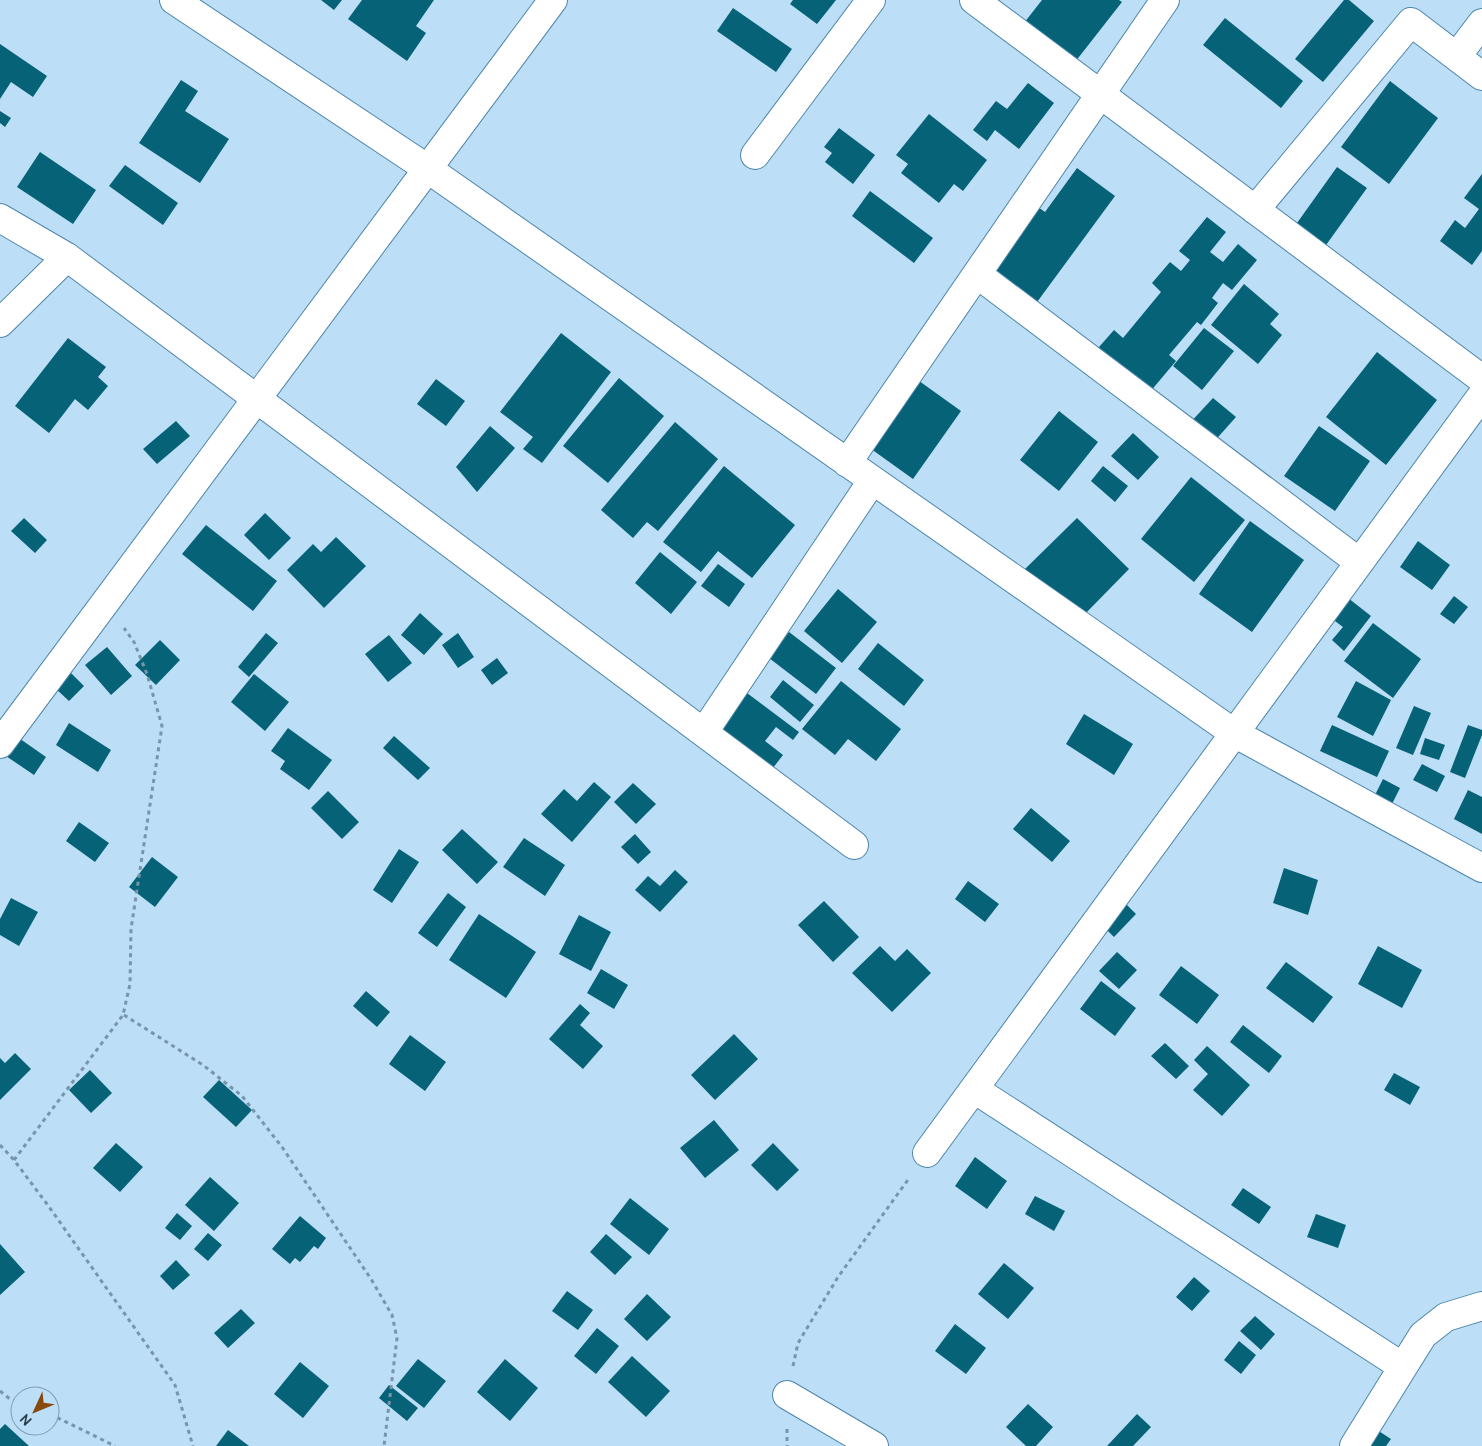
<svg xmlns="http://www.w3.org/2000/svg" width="1482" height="1446" font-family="Cabin,sans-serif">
<rect width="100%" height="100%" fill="#bcdef6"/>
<!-- building -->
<path fill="#066276" d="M321 0H342L334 10Z
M362 0H434L416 26 426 33 407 61 348 19Z
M793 0H836L817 24 790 4Z
M1042 0H1119L1122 2 1075 62 1024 23Z
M1344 0H1349L1374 21 1323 82 1295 59Z
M733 8 792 49 776 72 717 31Z
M1225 18 1303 81 1281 108 1203 45Z
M0 44 47 76 33 97 11 82 0 99Z
M181 80 198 91 185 111 229 139 200 183 139 143Z
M1390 81 1438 118 1389 184 1341 147Z
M1028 83 1054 103 1019 149 995 130 987 141 973 130 996 101 1007 109Z
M0 111 11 118 5 127 0 123Z
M929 114 987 160 963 191 954 184 939 203 901 173 908 164 896 155Z
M839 128 875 155 853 184 825 162 832 153 824 147Z
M40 152 96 190 73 224 17 187Z
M125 165 178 203 163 225 109 186Z
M1337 167 1367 188 1321 252 1292 230Z
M1077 168 1115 196 1029 313 974 272 1028 200 1045 212Z
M1482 174V251L1472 265 1440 241 1455 220 1465 228 1479 209 1464 198Z
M870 191 933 238 914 263 852 216Z
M1207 217 1226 232 1210 252 1223 262 1238 244 1257 260 1232 290 1223 283 1212 298 1218 303 1201 325 1197 322 1169 355 1176 361 1144 399 1092 355 1114 330 1123 338 1161 292 1152 283 1170 262 1181 271 1190 260 1179 251Z
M1244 284 1279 314 1270 324 1282 335 1258 364 1211 325Z
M1204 328 1234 351 1202 390 1173 366Z
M561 333 611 372 542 463 523 449 533 437 500 412Z
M68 338 106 367 98 377 108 386 88 410 75 399 49 433 15 406Z
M1377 352 1437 400 1386 465 1326 417Z
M908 373 961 411 913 479 860 441Z
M619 378 664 416 608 483 563 446Z
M436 379 465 401 446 426 417 404Z
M1213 398 1236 417 1211 445 1188 425Z
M1059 411 1098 442 1059 491 1020 460Z
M176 421 190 436 157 464 143 449Z
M675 422 718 459 658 531 647 522 633 538 601 510Z
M490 426 515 448 477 492 456 467Z
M1319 426 1370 461 1335 511 1284 476Z
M1133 433 1159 457 1138 480 1111 456Z
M724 466 795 525 752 578 718 551 701 572 663 542Z
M1103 466 1128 486 1115 502 1091 481Z
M1191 477 1245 520 1194 582 1141 539Z
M265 513 291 538 269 560 244 535Z
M24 518 47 540 35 553 11 531Z
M1077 518 1129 569 1083 616 1025 569Z
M1250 521 1304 560 1252 632 1199 594Z
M206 525 277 581 253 611 182 554Z
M336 537 366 566 324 608 287 570 313 544 321 552Z
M1418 541 1450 565 1432 590 1400 567Z
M660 552 697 582 671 614 635 583Z
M718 564 745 584 729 607 701 586Z
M838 589 877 622 842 663 804 631Z
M1343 594 1371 616 1344 651 1332 640 1343 627 1327 615Z
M1454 596 1468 607 1454 624 1440 614Z
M420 613 443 634 424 655 401 635Z
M1373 623 1421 659 1393 698 1344 661Z
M789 632 836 668 816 694 769 658Z
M266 633 278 643 249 677 238 667Z
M458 633 474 657 458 668 442 645Z
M389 635 412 663 388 682 365 654Z
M160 640 180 660 156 685 135 665Z
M878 643 924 680 904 706 858 669Z
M107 647 132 676 111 695 85 665Z
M497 658 508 673 492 685 481 670Z
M70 672 84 686 69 701 55 688Z
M254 674 289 702 265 731 231 702Z
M783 680 814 705 800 722 770 697Z
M841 681 901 729 876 761 848 739 835 755 802 729Z
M1356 681 1391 700 1373 736 1337 717Z
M743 690 799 732 793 740 776 727 765 741 783 755 766 777 709 734Z
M1414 706 1431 713 1413 755 1396 748Z
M1084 714 1133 744 1114 775 1066 744Z
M69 723 111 750 98 772 56 745Z
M1332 725 1389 751 1377 777 1320 751Z
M1468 725 1482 730V735L1465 778 1450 772Z
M288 728 332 760 309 790 280 769 285 761 271 751Z
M16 736 46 757 34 775 3 754Z
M394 736 430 768 418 780 383 748Z
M1425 738 1445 745 1439 760 1420 754Z
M1422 764 1445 776 1437 792 1413 780Z
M1383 779 1400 788 1388 812 1371 803Z
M594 782 611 797 572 842 541 814 564 789 577 801Z
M633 783 656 804 636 824 614 802Z
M1468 790 1482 797V834L1454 819Z
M328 791 359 822 342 839 311 808Z
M1031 808 1070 841 1052 862 1013 829Z
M79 822 109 843 95 862 66 841Z
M462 829 498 862 477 884 442 850Z
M635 834 651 852 638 864 621 847Z
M524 838 565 865 545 896 503 867Z
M399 849 419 862 392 903 373 890Z
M152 857 178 877 155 907 129 887Z
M1284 868 1318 880 1308 915 1273 903Z
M675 870 688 882 660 912 635 890 648 876 660 886Z
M968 881 999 904 985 922 955 899Z
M448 893 466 907 437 947 418 933Z
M11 898 38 912 19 946 0 935V919Z
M824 901 859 937 833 962 798 925Z
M1124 902 1136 914 1114 937 1102 925Z
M479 914 536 952 506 998 449 960Z
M579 915 611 932 591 971 559 954Z
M880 946 895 961 907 949 931 973 892 1012 852 973Z
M1378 946 1422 970 1402 1008 1358 984Z
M1117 952 1137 970 1119 989 1099 971Z
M1286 962 1333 997 1313 1023 1266 988Z
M1181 966 1219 995 1197 1024 1159 995Z
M601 969 628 985 614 1009 587 993Z
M1101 981 1136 1008 1115 1036 1080 1009Z
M366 991 390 1012 377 1027 353 1006Z
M580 1004 590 1013 580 1025 603 1046 583 1069 549 1039Z
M1243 1025 1282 1056 1269 1073 1230 1042Z
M734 1034 758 1059 715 1100 691 1075Z
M410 1035 446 1062 425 1091 389 1064Z
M1165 1043 1189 1066 1176 1079 1151 1056Z
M1207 1046 1250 1085 1222 1116 1193 1090 1208 1074 1194 1060Z
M15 1053 31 1069 0 1100V1058L5 1063Z
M90 1070 112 1093 91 1113 69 1090Z
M1394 1073 1420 1087 1410 1105 1384 1090Z
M219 1080 252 1110 236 1127 203 1097Z
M714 1120 739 1150 705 1178 680 1148Z
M116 1143 143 1167 120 1192 93 1168Z
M773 1143 799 1170 777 1191 751 1165Z
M975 1157 1007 1181 987 1209 955 1186Z
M210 1177 239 1203 214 1231 185 1205Z
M1243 1188 1271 1207 1259 1224 1231 1205Z
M1035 1196 1065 1211 1054 1231 1025 1214Z
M630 1198 669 1229 649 1255 610 1224Z
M177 1213 192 1226 180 1240 165 1228Z
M1316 1214 1346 1225 1338 1248 1307 1237Z
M300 1216 326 1238 318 1249 314 1246 300 1262 295 1258 290 1264 272 1249Z
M208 1233 222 1245 208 1261 194 1249Z
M606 1234 632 1257 615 1275 590 1252Z
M0 1244 25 1272 0 1295Z
M176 1260 190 1275 173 1290 160 1276Z
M1004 1263 1034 1288 1008 1319 978 1294Z
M1194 1277 1210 1291 1192 1311 1176 1297Z
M567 1291 593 1310 578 1330 552 1311Z
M647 1294 671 1317 647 1341 624 1319Z
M241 1309 255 1323 228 1348 214 1333Z
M1255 1316 1275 1334 1261 1350 1240 1331Z
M955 1324 986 1348 966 1374 935 1351Z
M597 1328 619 1346 596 1374 574 1356Z
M1239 1341 1256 1355 1241 1374 1224 1360Z
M632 1356 670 1391 646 1417 608 1382Z
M418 1359 446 1381 424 1408 396 1386Z
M505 1359 538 1388 510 1421 477 1392Z
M300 1362 329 1386 303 1418 274 1394Z
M389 1385 418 1408 407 1421 379 1398Z
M1028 1404 1053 1427 1036 1446H1026L1006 1427Z
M1137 1414 1151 1427 1133 1446H1107Z
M5 1424 29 1446H0V1429Z
M1374 1428 1391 1439 1386 1446H1361Z
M228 1430 249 1446H216Z"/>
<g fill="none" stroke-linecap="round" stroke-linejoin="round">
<defs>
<path id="minor" d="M174 0 428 169 1234 733 1482 868
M974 0 1482 379
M1457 56 1482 23
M755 155 871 0
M1255 210 1411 22 1482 76
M0 218 67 257 854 845
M977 274 1359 562
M0 323 67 257
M847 463 1165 0
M704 732 872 481
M0 744 553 0
M974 1089 1403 1367 1354 1446
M927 1153 1482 395
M1403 1367 1423 1335 1446 1317 1482 1306
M787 1395 874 1446"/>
</defs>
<!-- minor casing -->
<use href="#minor" stroke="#4e86aa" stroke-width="30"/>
<!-- path -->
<path stroke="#7895aa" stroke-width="3" stroke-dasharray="4 4" stroke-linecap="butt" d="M124 1015 203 1065 242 1096 282 1147 371 1279 392 1315 397 1338 384 1446
M0 1145 14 1160 47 1204 175 1385 193 1446
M14 1160 123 1015 130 984 131 929 162 726 147 674 134 642 124 628
M793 1366 798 1343 838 1277 910 1177
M0 1391 10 1399 20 1402
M50 1414 115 1446
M787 1429V1446"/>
<!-- minor -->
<use href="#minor" stroke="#fff" stroke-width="28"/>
</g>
<!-- north arrow -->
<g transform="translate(35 1411) rotate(226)"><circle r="24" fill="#bcdef6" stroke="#809eb3"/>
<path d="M0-4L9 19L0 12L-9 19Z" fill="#874a0a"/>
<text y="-8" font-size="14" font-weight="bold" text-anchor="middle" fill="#273e4e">N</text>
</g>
</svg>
